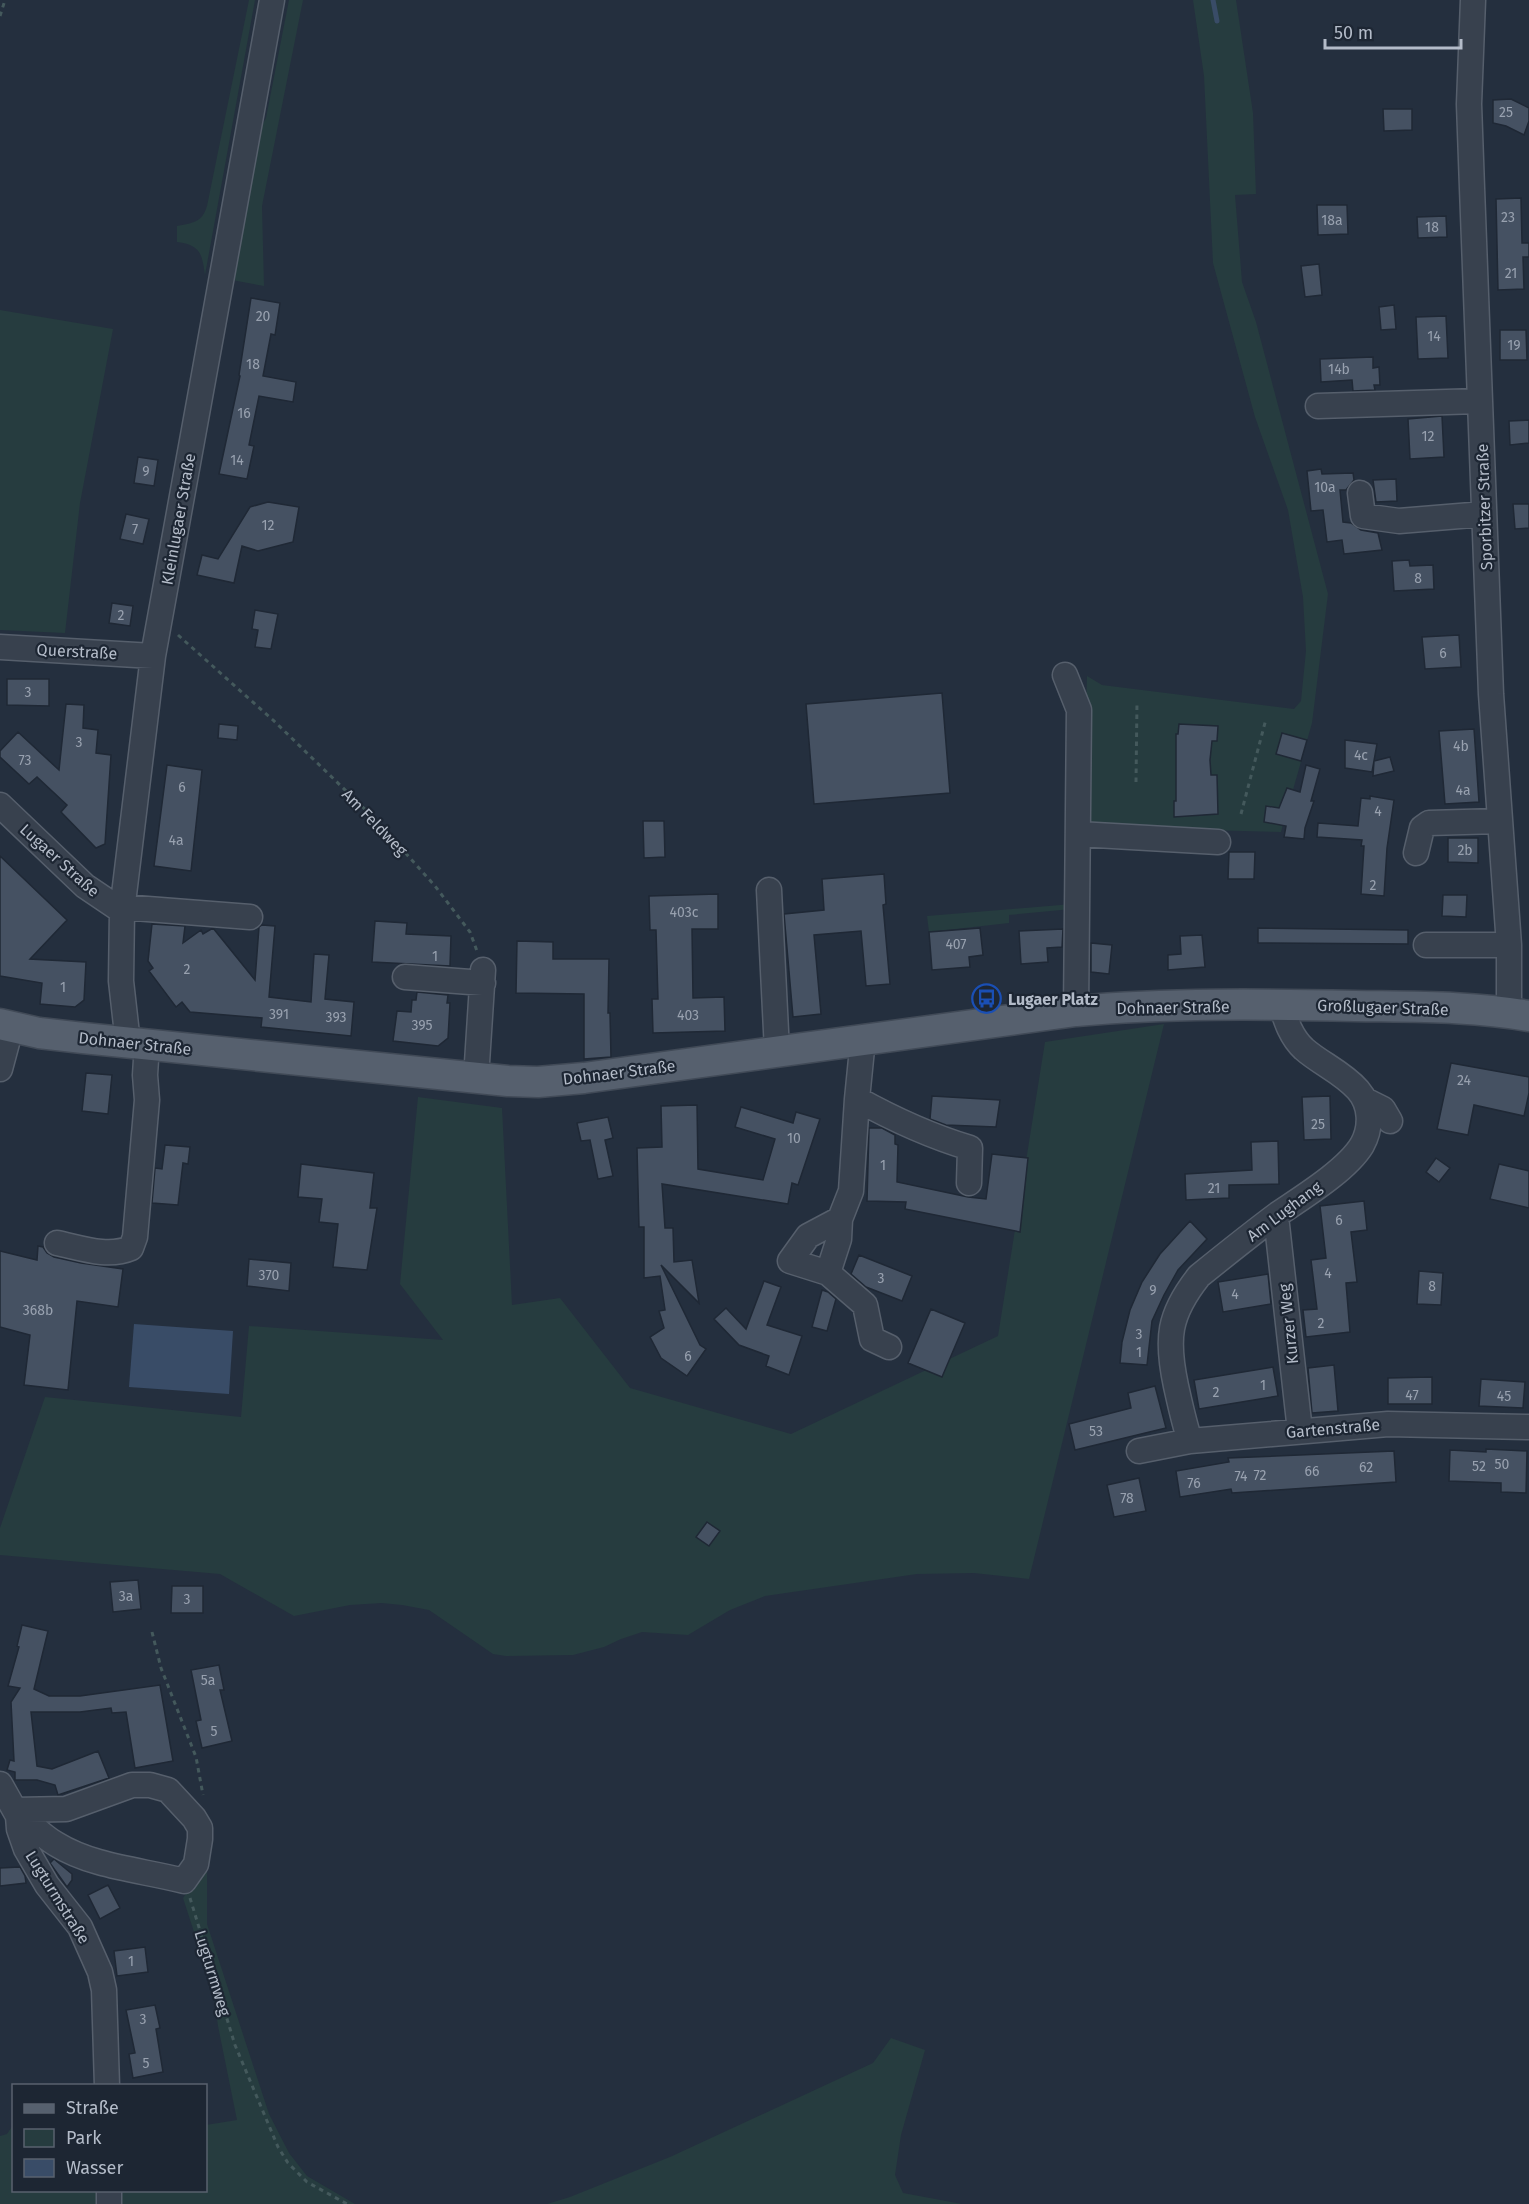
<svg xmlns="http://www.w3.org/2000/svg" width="1529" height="2204" font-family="'Fira Sans',sans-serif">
<rect width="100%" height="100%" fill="#242f3e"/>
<!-- green -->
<path fill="#263c3f" d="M249 0H255L205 275C202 253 200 245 177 242V226C192 223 202 223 207 206Z
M289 0H303L262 206 264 286 232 280 258 133 266 118Z
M1193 0H1236L1253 113 1256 194 1235 195 1242 282 1256 322 1328 594 1312 723 1281 832 1083 827 1087 676 1102 685 1294 709 1301 701 1306 651 1303 597 1288 510 1255 417 1213 263 1204 76Z
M0 310 113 329 80 503 65 633 0 630Z
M1072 904V909L1009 915V923L929 932 927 916Z
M1164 1024 1029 1579 974 1573 917 1574 765 1596 730 1610 688 1635 642 1632 621 1639 604 1647 573 1655 506 1656 493 1654 429 1610 402 1605 382 1603 350 1605 294 1616 220 1574 0 1555V1528L45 1397 241 1417 249 1326 443 1340 400 1284 418 1097 502 1108 512 1305 560 1298 630 1388 791 1434 998 1336 1045 1042Z
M207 1866V1924L269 2114 289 2153 307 2176 355 2204H114V2191L206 2190V2125L237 2120 218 2026 211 1974 195 1935 183 1898Z
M891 2038 925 2050 901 2135 895 2175 903 2193 962 2204H547L570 2197 670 2157 873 2063Z
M13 2125 14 2190 102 2191V2204H0V2136L7 2134Z"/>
<!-- water -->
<path fill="#394c67" d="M134 1324 233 1331 229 1394 129 1387Z"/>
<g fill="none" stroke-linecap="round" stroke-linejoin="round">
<!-- stream -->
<path stroke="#394c67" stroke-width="5" d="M1213 0 1217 21"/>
</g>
<!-- building -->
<path fill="#455162" stroke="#1f2835" stroke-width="1.5" d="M1511 99 1529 108V121L1524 135 1506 126 1493 123V100Z
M1383 109H1412V130L1384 131Z
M1521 198 1522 243H1529V257H1523L1524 289 1498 290 1496 199Z
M1317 205H1347L1348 234 1318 235Z
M1446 216 1447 237 1418 238 1417 217Z
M1319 264 1322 295 1305 297 1301 266Z
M251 298 280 303 275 335 271 334 263 376 296 382 293 402 259 396 249 445 254 446 247 479 219 474 240 376 239 375Z
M1394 305 1396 329 1381 330 1379 307Z
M1446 316 1448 358 1418 359 1416 317Z
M1500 330H1526L1527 360H1500Z
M1373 357V368L1379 367 1380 385H1374L1375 390 1353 391 1352 380 1321 382 1320 359Z
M1442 416 1444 457 1410 459 1408 419Z
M1529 420V443L1510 445 1509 421Z
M138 457 158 460 154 486 134 483Z
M1321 469 1322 474 1353 473 1354 480 1346 490H1340L1343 522 1351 523 1361 530 1378 533 1382 550 1344 554 1342 540 1327 542 1323 510 1311 511 1307 471Z
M1396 479 1397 501 1376 502 1373 480Z
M268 502 299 507 293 542 258 551 242 546 234 583 197 575 202 555 218 559 250 507Z
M1513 504H1529V528L1515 529Z
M126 514 149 519 143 544 120 539Z
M1409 560 1410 566 1433 565 1434 589 1394 591 1392 561Z
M112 603 133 606 130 626 109 623Z
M255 610 278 614 271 649 255 647 258 630 252 629Z
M1459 635 1461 667 1425 669 1422 637Z
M7 679H49V706L7 705Z
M942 693 950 793 814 804 806 704Z
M66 704 84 705 83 728 98 730 96 753 111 755 105 844 96 848 61 812 67 805 37 777 29 784 0 757V751L18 732 59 770Z
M219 724 238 726 237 740 218 738Z
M1179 724 1218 726 1217 741H1212L1210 760 1211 775H1217L1218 814 1174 817V801H1176V734H1178Z
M1474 729 1479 802 1445 804 1439 731Z
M1282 733 1307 740 1301 761 1276 754Z
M1345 740 1377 744 1372 772 1345 768Z
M1390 757 1394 771 1373 776 1374 761Z
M167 765 202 770 191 871 154 866Z
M1306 765 1320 769 1311 801H1314L1305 828 1304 839 1284 837 1286 826 1264 822 1266 806 1279 808 1287 788 1300 792Z
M1370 796 1394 800 1387 848 1384 896 1361 894 1364 846H1361L1362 840 1317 837 1318 823 1358 826 1361 798 1370 799Z
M643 821H664L665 857 644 858Z
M1448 838H1478V863L1448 862Z
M1229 852H1255L1254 879H1228Z
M0 856 67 920 30 959 86 962 84 1000 75 1007 40 1004 42 983 0 976Z
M884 874 886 904 883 905 890 984 866 986 861 931 814 935 821 1014 793 1017 784 914 824 910 822 879Z
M718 894V929H692L693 998 724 997 725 1031 653 1033 652 999H658L656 930H650L649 896Z
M1443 895H1467L1466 917 1442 916Z
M375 921 407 923 406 934 451 936 450 966 372 962Z
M152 924 185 926 183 943 201 930 203 934 213 928 255 980 259 927 262 925 275 926 269 997 311 1002 314 954 329 955 325 999 354 1002 351 1036 261 1027 262 1018 190 1012 182 1002 176 1007 149 971 153 968 148 961Z
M980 928 983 955 969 957 970 967 932 970 929 932Z
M1258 928 1408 930V944L1258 943Z
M1063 929 1062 947 1047 948 1048 962 1021 964 1019 931Z
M1202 935 1205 967 1168 970V955L1181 954 1180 936Z
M517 941 553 942V959H609L608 1013H610L611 1057 584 1059V994L516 993Z
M1091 943 1112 945 1109 974 1091 972Z
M417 992 448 995 447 1003H450L448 1038 438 1046 393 1041 397 1011 411 1012 412 1000H416Z
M1451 1063 1529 1077V1093L1524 1116 1474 1105 1468 1135 1437 1129Z
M86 1073 112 1075 108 1114 82 1111Z
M932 1096 1000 1100 996 1127 946 1125 930 1119Z
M1330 1096 1331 1139 1304 1140 1302 1097Z
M697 1105 698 1169 763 1180 775 1139 735 1127 741 1107 793 1123 796 1112 820 1119 798 1185 792 1183 788 1204 662 1184 665 1228H673L674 1262 692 1260 699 1303 661 1265 700 1345 706 1349 687 1376 661 1358 650 1337 664 1328 659 1311 665 1310 660 1276 644 1278V1227H639L637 1148 662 1147 661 1106Z
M608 1117 613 1138 605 1140 613 1176 598 1179 590 1140 581 1141 577 1123Z
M869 1128H882L895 1135V1144L898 1145 897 1182 968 1197 986 1199 992 1154 1028 1158 1020 1232 905 1209 906 1202 867 1201Z
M1278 1141 1279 1184 1229 1185V1198L1186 1200 1185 1174 1252 1170 1251 1142Z
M165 1145 190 1147 188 1164 183 1163 178 1205 152 1203 155 1168 162 1169Z
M1436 1158 1450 1168 1439 1182 1426 1172Z
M301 1164 374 1173 370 1208H377L367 1270 333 1267 338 1224 319 1222 322 1199 298 1197Z
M1499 1164 1529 1171V1208L1490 1199Z
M1364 1201 1367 1230 1351 1232 1357 1282 1346 1283 1350 1332 1306 1337 1303 1310 1317 1309 1311 1260 1326 1258 1320 1206Z
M1190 1221 1207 1239 1178 1270 1164 1295 1152 1321 1147 1365 1120 1363 1122 1342 1130 1310 1142 1282 1160 1254Z
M38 1246 43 1247 47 1253 54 1257 81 1263 123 1269 118 1307 77 1301 68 1390 24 1385 30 1335 0 1327V1251L37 1260Z
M859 1255 912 1276 902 1301 866 1287 851 1274Z
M249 1259 291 1263 289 1291 247 1286Z
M1419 1271 1443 1273 1441 1305 1417 1304Z
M1268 1274 1271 1304 1223 1312 1218 1282Z
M764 1281 781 1287 767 1325 802 1336 789 1375 766 1366 769 1356 739 1345 714 1319 726 1308 746 1329Z
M822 1290 828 1292 836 1299 827 1331 812 1327Z
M931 1309 965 1323 942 1377 908 1363Z
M1334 1365 1338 1411 1312 1413 1308 1368Z
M1273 1367 1278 1396 1199 1409 1194 1380Z
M1432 1377V1404H1388V1378Z
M1481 1379 1525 1382 1523 1408 1479 1406Z
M1155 1386 1166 1428 1075 1450 1069 1424 1131 1408 1128 1393Z
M1486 1449 1527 1451 1526 1493 1501 1492V1483L1449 1481 1450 1450 1486 1452Z
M1394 1451 1396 1482 1232 1493 1231 1489 1180 1497 1176 1471 1229 1462 1228 1458Z
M1139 1478 1146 1511 1114 1517 1107 1485Z
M707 1522 720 1531 709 1546 696 1537Z
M138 1580 141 1609 113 1612 110 1582Z
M172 1586H203V1613H171Z
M22 1625 48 1631 34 1689 49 1696H80L160 1685 173 1761 135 1768 126 1712 112 1713 111 1708 80 1712H31L37 1766 52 1769 98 1751 109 1778 58 1795 55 1785 37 1780H15V1772L7 1770 10 1760 14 1761 11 1702 20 1688 8 1686 19 1647 17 1646Z
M219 1665 224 1690H220L232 1741 202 1748 196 1721 201 1720 191 1670Z
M54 1859 72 1874V1880L67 1887 50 1863Z
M20 1867 25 1876 26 1883 0 1886V1868Z
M108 1885 120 1908 100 1919 88 1895Z
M145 1947 148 1972 117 1976 114 1951Z
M155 2005 160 2028 156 2029 163 2072 133 2078 129 2054 135 2053 126 2010Z"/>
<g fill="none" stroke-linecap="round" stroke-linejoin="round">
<defs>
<path id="minor" d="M1473 0 1469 104 1472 188 1491 694 1509 945V1013
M1318 406 1479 401
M1360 493 1363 516 1399 521 1484 514
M0 647 153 656
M1065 675 1079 710 1076 1011
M0 805 85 886 122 911
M1078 834 1218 842
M1416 853 1422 828 1429 823 1499 821
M769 890 777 1051
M122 907 250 917
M1426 945H1509
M405 977 483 983
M128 1043 121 981 122 911 153 656 272 0
M0 1069 11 1028
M476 1078 483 970
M857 1099C893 1119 930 1136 970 1148L969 1183
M1367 1101 1383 1109 1390 1121
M1276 1216 1300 1431
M840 1219 839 1239 828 1273 790 1261 808 1236 840 1219 851 1191 857 1099 863 1039
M57 1243C81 1248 108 1258 131 1248L135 1237 147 1100 145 1075 147 1044
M828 1273 865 1305 872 1339 889 1347
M1190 1441C1184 1423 1180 1404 1176 1386 1166 1339 1168 1315 1199 1276 1225 1255 1251 1234 1278 1214 1303 1197 1347 1170 1362 1145 1372 1127 1371 1105 1358 1090 1342 1072 1321 1064 1304 1049 1291 1037 1286 1021 1281 1005
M1139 1451 1190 1441 1388 1424 1529 1427
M0 1784 18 1816 19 1829 26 1849 47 1885 80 1927 100 1972 104 1990 107 2086
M15 1810 66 1809 132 1785H150L168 1790 194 1818 200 1828V1839L196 1864 184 1881C142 1870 93 1867 56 1844 42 1836 32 1824 18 1816
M109 2190V2204"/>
<path id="major" d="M0 1024 39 1033 83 1038 508 1081 538 1082 584 1078 1076 1011C1168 1003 1262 1004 1355 1006 1413 1007 1472 1006 1529 1016"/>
</defs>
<!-- minor casing -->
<use href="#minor" stroke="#565f6c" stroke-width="27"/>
<!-- major casing -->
<use href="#major" stroke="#414a57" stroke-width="33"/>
<!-- path -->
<path stroke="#44595c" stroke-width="3" stroke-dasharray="4.5 4.5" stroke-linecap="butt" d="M0 16 5 0
M178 635 273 720 376 820 435 886 470 932 477 951
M1136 782 1137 702
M1241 814 1266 719
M152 1632 161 1668 196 1757 203 1795
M190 1898 235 2045 278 2147 288 2163 307 2182 347 2204"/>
<!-- minor -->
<use href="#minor" stroke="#38414e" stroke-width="24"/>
<!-- major -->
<use href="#major" stroke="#56606e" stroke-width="30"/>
</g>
<!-- icons -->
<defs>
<symbol id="bus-ring" viewBox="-11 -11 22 22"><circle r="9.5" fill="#1d2633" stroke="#1a4fb4" stroke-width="1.5"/><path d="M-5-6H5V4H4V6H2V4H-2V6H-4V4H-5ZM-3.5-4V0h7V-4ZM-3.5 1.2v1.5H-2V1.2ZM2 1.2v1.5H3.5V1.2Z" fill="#1a4fb4"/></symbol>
</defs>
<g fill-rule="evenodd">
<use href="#bus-ring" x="970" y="982" width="33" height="33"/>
</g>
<g text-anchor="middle" stroke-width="4.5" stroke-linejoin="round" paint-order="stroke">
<!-- number labels -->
<g font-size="14" fill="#98a1af">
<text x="1506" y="117">25</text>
<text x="1508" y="222">23</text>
<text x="1332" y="225">18a</text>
<text x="1432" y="232">18</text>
<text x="1511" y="278">21</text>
<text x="263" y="321">20</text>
<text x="1434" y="341">14</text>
<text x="1514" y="350">19</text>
<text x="253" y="369">18</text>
<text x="1339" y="374">14b</text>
<text x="244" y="418">16</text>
<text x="1428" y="441">12</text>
<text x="237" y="465">14</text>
<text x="146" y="476">9</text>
<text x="1325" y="492">10a</text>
<text x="268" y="530">12</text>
<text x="135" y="534">7</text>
<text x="1418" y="583">8</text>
<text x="121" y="620">2</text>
<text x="1443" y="658">6</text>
<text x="28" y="697">3</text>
<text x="79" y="747">3</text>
<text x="1461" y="751">4b</text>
<text x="1361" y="760">4c</text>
<text x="25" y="765">73</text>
<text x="182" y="792">6</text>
<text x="1463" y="795">4a</text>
<text x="1378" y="816">4</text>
<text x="176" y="845">4a</text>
<text x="1465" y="855">2b</text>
<text x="1373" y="890">2</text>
<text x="684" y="917">403c</text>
<text x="956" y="949">407</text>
<text x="435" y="961">1</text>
<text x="187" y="974">2</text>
<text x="63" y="992">1</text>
<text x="279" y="1019">391</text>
<text x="688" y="1020">403</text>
<text x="336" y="1022">393</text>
<text x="422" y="1030">395</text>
<text x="1464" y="1085">24</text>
<text x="1318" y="1129">25</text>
<text x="794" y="1143">10</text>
<text x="883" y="1170">1</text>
<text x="1214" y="1193">21</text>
<text x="1339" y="1225">6</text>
<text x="1328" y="1278">4</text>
<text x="269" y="1280">370</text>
<text x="881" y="1283">3</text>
<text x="1432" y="1291">8</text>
<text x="1153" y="1295">9</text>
<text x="1235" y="1299">4</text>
<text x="38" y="1315">368b</text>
<text x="1321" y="1328">2</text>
<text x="1139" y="1339">3</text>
<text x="1139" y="1357">1</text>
<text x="688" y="1361">6</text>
<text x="1263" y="1390">1</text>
<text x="1216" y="1397">2</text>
<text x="1412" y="1400">47</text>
<text x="1504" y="1401">45</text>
<text x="1096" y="1436">53</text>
<text x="1502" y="1469">50</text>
<text x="1479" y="1471">52</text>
<text x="1366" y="1472">62</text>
<text x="1312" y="1476">66</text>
<text x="1260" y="1480">72</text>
<text x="1241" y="1481">74</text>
<text x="1194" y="1488">76</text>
<text x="1127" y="1503">78</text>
<text x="126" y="1601">3a</text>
<text x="187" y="1604">3</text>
<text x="208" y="1685">5a</text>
<text x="214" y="1736">5</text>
<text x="131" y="1966">1</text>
<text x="143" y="2024">3</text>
<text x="146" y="2068">5</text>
</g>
<!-- street labels -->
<g font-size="16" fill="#b4bcc9" stroke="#1d2633">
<text transform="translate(1484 507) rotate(-92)" y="6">Sporbitzer Straße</text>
<text transform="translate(178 519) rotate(-80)" y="6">Kleinlugaer Straße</text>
<text transform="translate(77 651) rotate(3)" y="6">Querstraße</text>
<text transform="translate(375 822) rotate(46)" y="6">Am Feldweg</text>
<text transform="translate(60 860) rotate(42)" y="6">Lugaer Straße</text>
<text transform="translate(1173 1007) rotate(-1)" y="6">Dohnaer Straße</text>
<text transform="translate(1383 1007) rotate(2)" y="6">Großlugaer Straße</text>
<text transform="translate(135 1043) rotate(6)" y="6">Dohnaer Straße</text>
<text transform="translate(619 1072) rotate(-7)" y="6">Dohnaer Straße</text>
<text transform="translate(1284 1211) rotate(-37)" y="6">Am Lughang</text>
<text transform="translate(1288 1324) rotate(-96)" y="6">Kurzer Weg</text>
<text transform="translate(1333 1428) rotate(-5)" y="6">Gartenstraße</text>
<text transform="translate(58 1897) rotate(58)" y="6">Lugturmstraße</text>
<text transform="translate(213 1973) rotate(73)" y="6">Lugturmweg</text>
</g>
<!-- poi labels -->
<g font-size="16" font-weight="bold" fill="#b4bcc9" stroke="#1d2633" text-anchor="start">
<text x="1008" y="1005">Lugaer Platz</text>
</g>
</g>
<!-- legend -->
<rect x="12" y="2084" width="195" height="108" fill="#1d2633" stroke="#59626f" stroke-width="1.5"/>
<rect x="24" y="2104" width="30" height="9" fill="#56606e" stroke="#59626f" stroke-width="1.5"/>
<text x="66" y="2114" font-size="18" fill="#b4bcc9">Straße</text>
<rect x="24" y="2129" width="30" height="18" fill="#263c3f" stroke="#59626f" stroke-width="1.5"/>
<text x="66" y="2144" font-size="18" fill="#b4bcc9">Park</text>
<rect x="24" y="2159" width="30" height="18" fill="#394c67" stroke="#59626f" stroke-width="1.5"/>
<text x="66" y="2174" font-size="18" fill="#b4bcc9">Wasser</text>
<!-- scale -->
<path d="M1325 39v9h136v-9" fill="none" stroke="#b4bcc9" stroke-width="3"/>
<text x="1334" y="39" font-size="18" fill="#b4bcc9" stroke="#1d2633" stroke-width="4.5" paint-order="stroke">50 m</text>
</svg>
